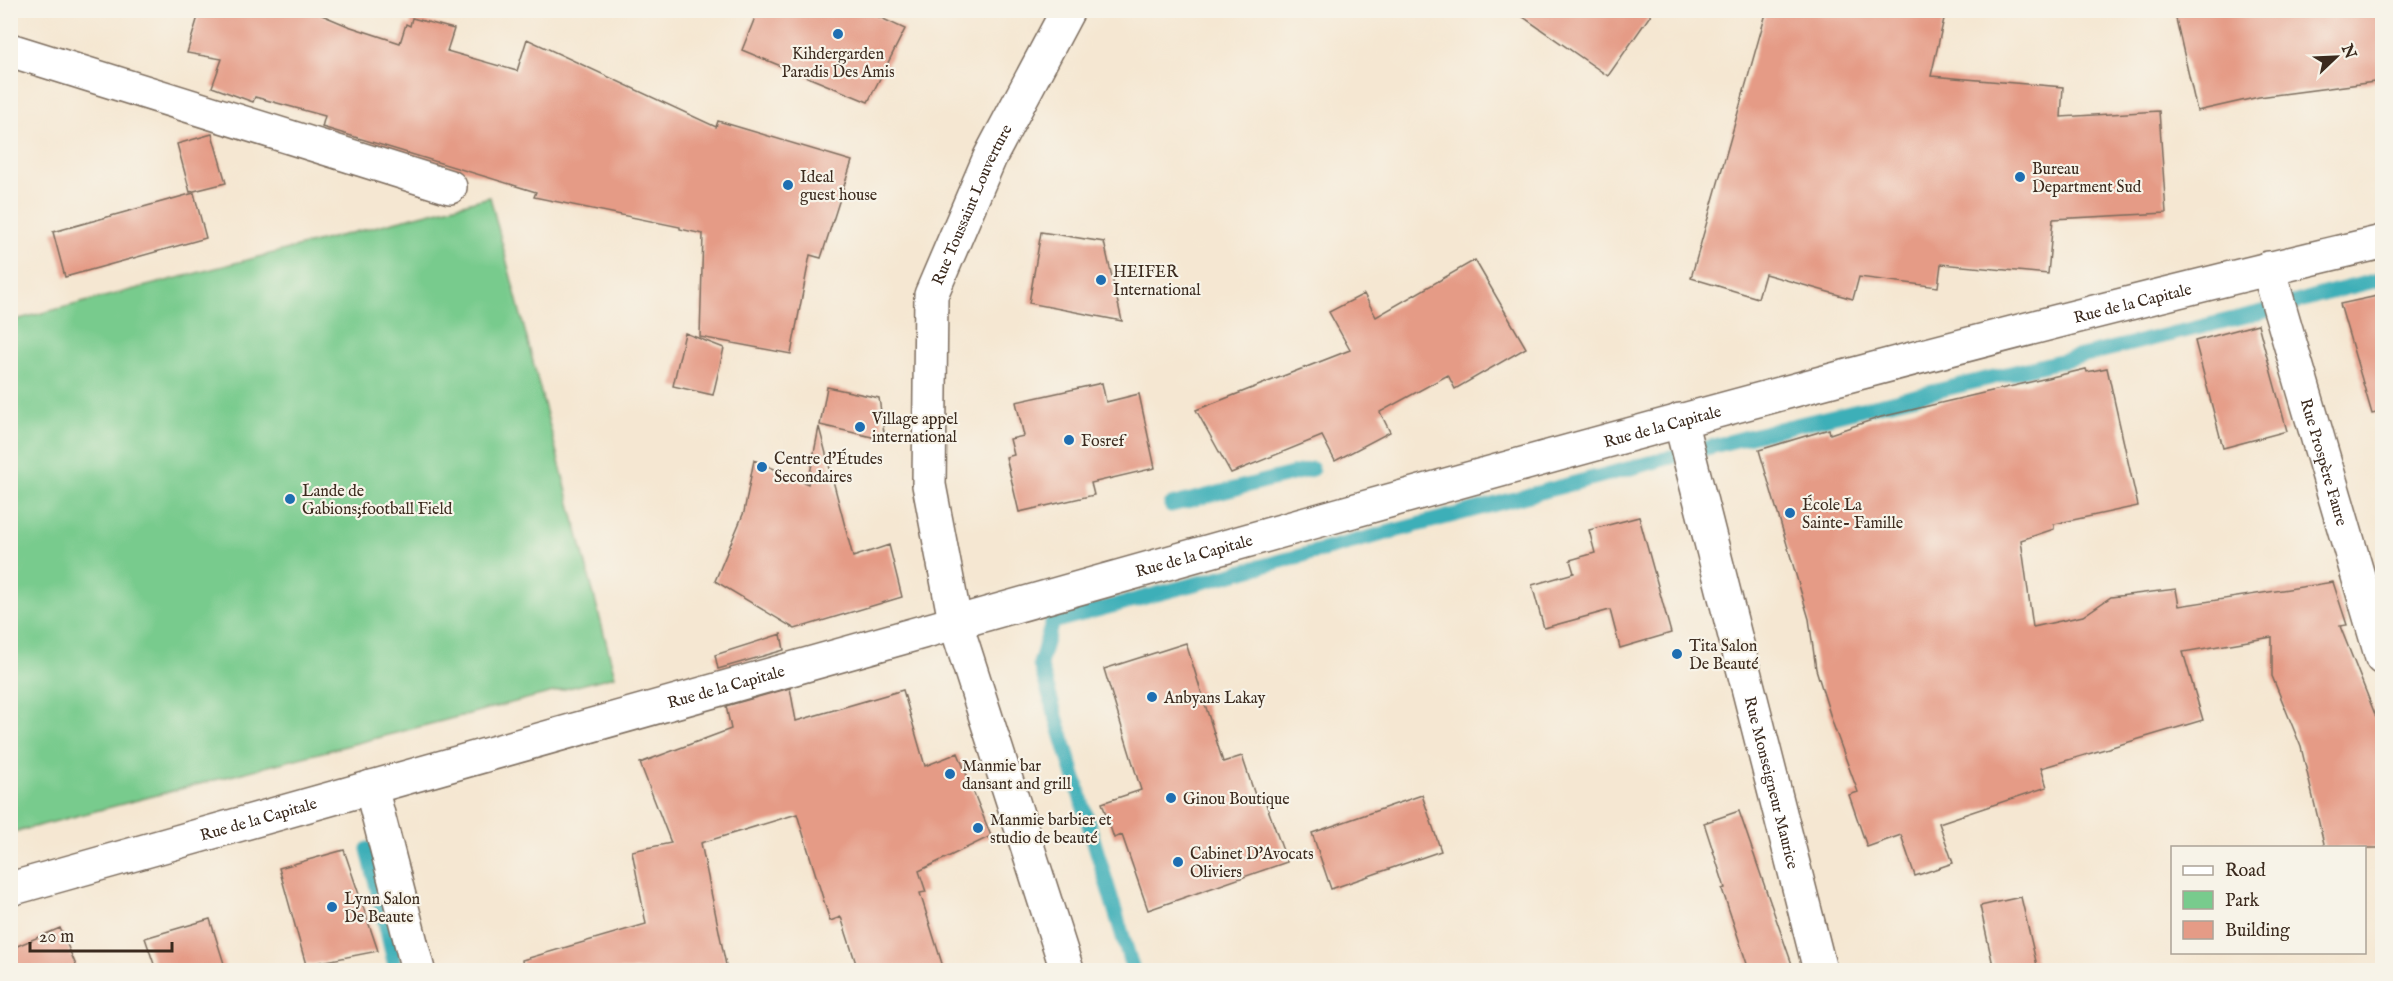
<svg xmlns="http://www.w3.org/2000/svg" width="2393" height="981" font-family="'IM FELL English',serif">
<rect width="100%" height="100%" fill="#f7f3e8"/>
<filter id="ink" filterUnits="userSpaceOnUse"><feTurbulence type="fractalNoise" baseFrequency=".0167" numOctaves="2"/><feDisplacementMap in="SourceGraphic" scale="12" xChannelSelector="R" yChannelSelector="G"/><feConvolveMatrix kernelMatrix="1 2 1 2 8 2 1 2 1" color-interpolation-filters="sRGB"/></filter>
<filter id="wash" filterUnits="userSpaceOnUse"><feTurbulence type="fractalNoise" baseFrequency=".008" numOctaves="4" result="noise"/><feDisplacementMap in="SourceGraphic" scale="24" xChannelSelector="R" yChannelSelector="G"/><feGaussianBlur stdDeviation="1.35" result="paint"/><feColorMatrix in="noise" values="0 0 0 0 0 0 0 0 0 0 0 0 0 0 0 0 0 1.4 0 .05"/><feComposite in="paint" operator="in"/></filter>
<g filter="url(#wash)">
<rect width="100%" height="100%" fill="#f5e7d2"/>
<!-- green -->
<path fill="#78cb8d" stroke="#5a7a56" stroke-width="1.5" d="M490 197 615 676 11 833V321Z"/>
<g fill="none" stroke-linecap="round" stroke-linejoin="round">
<!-- stream -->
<path stroke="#3eafb8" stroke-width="15" d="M1171 505 1312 469
M368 849 396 970
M1133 970 1040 664 1052 622 1755 435 2262 312 2327 293 2382 279"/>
</g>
<g id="blocks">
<!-- building -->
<path fill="#e59b86" d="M200 10H310L348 26 400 43 406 24 410 26 412 18 454 29 447 51 517 71 527 39 716 127 718 121 852 161 821 258 810 255 791 354 700 337 703 234 680 229V227L534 197 536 192 322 127 325 116 255 97 253 102 212 87 222 59 187 53Z
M758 10H864L905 29 868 102 742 50Z
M1513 10H1654L1608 76Z
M1767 10H1946L1931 76 2063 87 2061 117 2159 111 2166 213 2053 219 2048 274 1941 264 1938 287 1859 277 1853 299 1765 274 1758 298 1691 278Z
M2174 10H2382V81L2259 97 2197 111Z
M212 134 226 183 190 192 177 144Z
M194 193 206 238 65 277 53 232Z
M1041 232 1104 242 1122 321 1029 303Z
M1475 260 1526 348 1455 389 1448 375 1380 412 1390 432 1335 461 1322 436 1231 473 1196 410 1350 350 1329 312 1364 294 1376 317Z
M2382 295V412L2372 414 2340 304Z
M2258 324 2287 431 2223 448 2195 341Z
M685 333 724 348 713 395 673 386Z
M2107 368 2138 506 2054 524V529L2021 540 2033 627 2083 616 2111 597 2176 589 2179 606 2333 582 2347 625 2340 626 2382 732V848H2325L2301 747 2272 676V637L2183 652 2203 720 2041 768 2047 787 1939 823 1953 863 1915 876 1901 835 1867 847 1849 795 1858 792 1833 724 1816 669 1809 619 1759 450 1829 429 1830 434 1881 417 2086 369 2087 372Z
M1102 383 1106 402 1139 394 1155 468 1091 483 1094 495 1019 512 1006 457 1014 455 1010 439 1024 436 1016 402Z
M827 387 879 398 885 440 820 425Z
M819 427 853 557 889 545 902 597 795 629 715 581 744 512 754 460 808 484Z
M1639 517 1671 633 1620 648 1610 610 1544 628 1532 585 1574 573 1570 560 1595 553 1589 530Z
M781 634 784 650 718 669 715 655Z
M1186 643 1223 762 1242 756 1256 798 1263 795 1287 862 1148 910 1122 835 1114 838 1102 803 1141 790 1104 669Z
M790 688 796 721 903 690 925 766 958 753 991 836 919 871 926 892 920 893 944 970H858L841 917 830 921 797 814 701 843 727 970H523L522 960 646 924 632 851 671 843 640 763 731 729 726 706Z
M1422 795 1441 851 1331 889 1312 833Z
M1739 811 1767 893 1794 970H1749L1722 889 1725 888 1704 823Z
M344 850 378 951 306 965 279 868Z
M2021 897 2038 970H1994L1980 906Z
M210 919 226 970H156L145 938Z
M60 928 78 970H10V949Z"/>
</g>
</g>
<g filter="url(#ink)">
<use href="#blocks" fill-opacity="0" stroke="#7c6c5d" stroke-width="1.5"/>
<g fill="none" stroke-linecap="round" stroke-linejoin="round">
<defs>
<g id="minor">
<path d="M10 50 450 187"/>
<path id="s1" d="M2268 268 2382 658"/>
<path id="s2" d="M1680 420 1820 970"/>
<path d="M371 787 418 970"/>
<path id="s3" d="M1067 970 955 621 929 485 931 295 990 157 1068 10"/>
</g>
<g id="tertiary">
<path id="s4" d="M10 889C450 764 890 639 1331 517 1680 420 2030 324 2382 242"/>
</g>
</defs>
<!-- minor casing -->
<use href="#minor" stroke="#7c6c5d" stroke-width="36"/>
<!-- tertiary casing -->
<use href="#tertiary" stroke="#7c6c5d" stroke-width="36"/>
<!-- minor -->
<use href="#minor" stroke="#fff" stroke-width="33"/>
<!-- tertiary -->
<use href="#tertiary" stroke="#fff" stroke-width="33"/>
</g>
</g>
<!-- markers -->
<g fill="#1f6fb2" stroke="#f7f3e8" stroke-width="2">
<circle cx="838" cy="34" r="6"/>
<circle cx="2020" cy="177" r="6"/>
<circle cx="788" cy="185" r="6"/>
<circle cx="1101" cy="280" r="6"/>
<circle cx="860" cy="427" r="6"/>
<circle cx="1069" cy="440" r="6"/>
<circle cx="762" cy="467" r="6"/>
<circle cx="290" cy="499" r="6"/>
<circle cx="1790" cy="513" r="6"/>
<circle cx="1677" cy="654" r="6"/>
<circle cx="1152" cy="697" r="6"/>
<circle cx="950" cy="774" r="6"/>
<circle cx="1171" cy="798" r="6"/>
<circle cx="978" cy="828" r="6"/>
<circle cx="1178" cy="862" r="6"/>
<circle cx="332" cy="907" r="6"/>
</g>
<g text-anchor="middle" stroke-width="4.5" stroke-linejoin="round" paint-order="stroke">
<!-- poi labels -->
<g font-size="16" fill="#3b2a1e" stroke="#f7f3e8" text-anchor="start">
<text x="838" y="59" text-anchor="middle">Kihdergarden<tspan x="838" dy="18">Paradis Des Amis</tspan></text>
<text x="2032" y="174">Bureau<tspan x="2032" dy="18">Department Sud</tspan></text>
<text x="800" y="182">Ideal<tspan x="800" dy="18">guest house</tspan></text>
<text x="1113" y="277">HEIFER<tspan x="1113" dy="18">International</tspan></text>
<text x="872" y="424">Village appel<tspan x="872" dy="18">international</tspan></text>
<text x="1081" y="446">Fosref</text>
<text x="774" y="464">Centre d'Études<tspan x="774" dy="18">Secondaires</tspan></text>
<text x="302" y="496">Lande de<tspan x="302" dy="18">Gabions;football Field</tspan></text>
<text x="1802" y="510">École La<tspan x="1802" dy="18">Sainte- Famille</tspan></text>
<text x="1689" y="651">Tita Salon<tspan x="1689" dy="18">De Beauté</tspan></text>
<text x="1164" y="703">Anbyans Lakay</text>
<text x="962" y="771">Manmie bar<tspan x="962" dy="18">dansant and grill</tspan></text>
<text x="1183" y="804">Ginou Boutique</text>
<text x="990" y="825">Manmie barbier et<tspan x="990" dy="18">studio de beauté</tspan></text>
<text x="1190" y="859">Cabinet D'Avocats<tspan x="1190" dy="18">Oliviers</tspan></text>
<text x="344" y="904">Lynn Salon<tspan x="344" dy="18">De Beaute</tspan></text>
</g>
<!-- street labels -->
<g font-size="16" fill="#3b2a1e" stroke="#f7f3e8">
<text dy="6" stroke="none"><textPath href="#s3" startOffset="794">Rue Toussaint Louverture</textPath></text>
<text dy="6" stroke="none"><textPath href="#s4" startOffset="2202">Rue de la Capitale</textPath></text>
<text dy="6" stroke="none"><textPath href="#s4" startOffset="1716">Rue de la Capitale</textPath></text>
<text dy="6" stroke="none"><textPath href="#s1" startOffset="202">Rue Prospère Faure</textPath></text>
<text dy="6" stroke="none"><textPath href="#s4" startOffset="1230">Rue de la Capitale</textPath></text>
<text dy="6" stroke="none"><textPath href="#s4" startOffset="744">Rue de la Capitale</textPath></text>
<text dy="6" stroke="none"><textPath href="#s2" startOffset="374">Rue Monseigneur Maurice</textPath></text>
<text dy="6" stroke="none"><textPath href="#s4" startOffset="258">Rue de la Capitale</textPath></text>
</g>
</g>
<!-- margin -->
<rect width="2393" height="981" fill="none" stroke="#f7f3e8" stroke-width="36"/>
<!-- legend -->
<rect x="2171" y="846" width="195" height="108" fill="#f7f3e8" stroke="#aca397" stroke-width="1.5"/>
<rect x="2183" y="866" width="30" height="9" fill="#ffffff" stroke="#aca397" stroke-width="1.5"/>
<text x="2225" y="876" font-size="18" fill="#3b2a1e">Road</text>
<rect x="2183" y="891" width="30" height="18" fill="#78cb8d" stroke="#aca397" stroke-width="1.5"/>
<text x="2225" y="906" font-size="18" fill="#3b2a1e">Park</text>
<rect x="2183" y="921" width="30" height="18" fill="#e59b86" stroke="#aca397" stroke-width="1.5"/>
<text x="2225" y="936" font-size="18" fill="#3b2a1e">Building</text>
<!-- north arrow -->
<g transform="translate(2336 57) rotate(67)" stroke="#f7f3e8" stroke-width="4.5" paint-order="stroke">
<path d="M0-4.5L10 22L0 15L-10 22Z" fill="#3b2a1e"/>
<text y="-9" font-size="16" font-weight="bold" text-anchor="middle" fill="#3b2a1e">N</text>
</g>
<!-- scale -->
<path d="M30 942v9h142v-9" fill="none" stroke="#3b2a1e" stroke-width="3"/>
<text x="39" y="942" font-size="18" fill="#3b2a1e" stroke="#f7f3e8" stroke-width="4.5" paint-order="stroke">20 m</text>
</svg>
